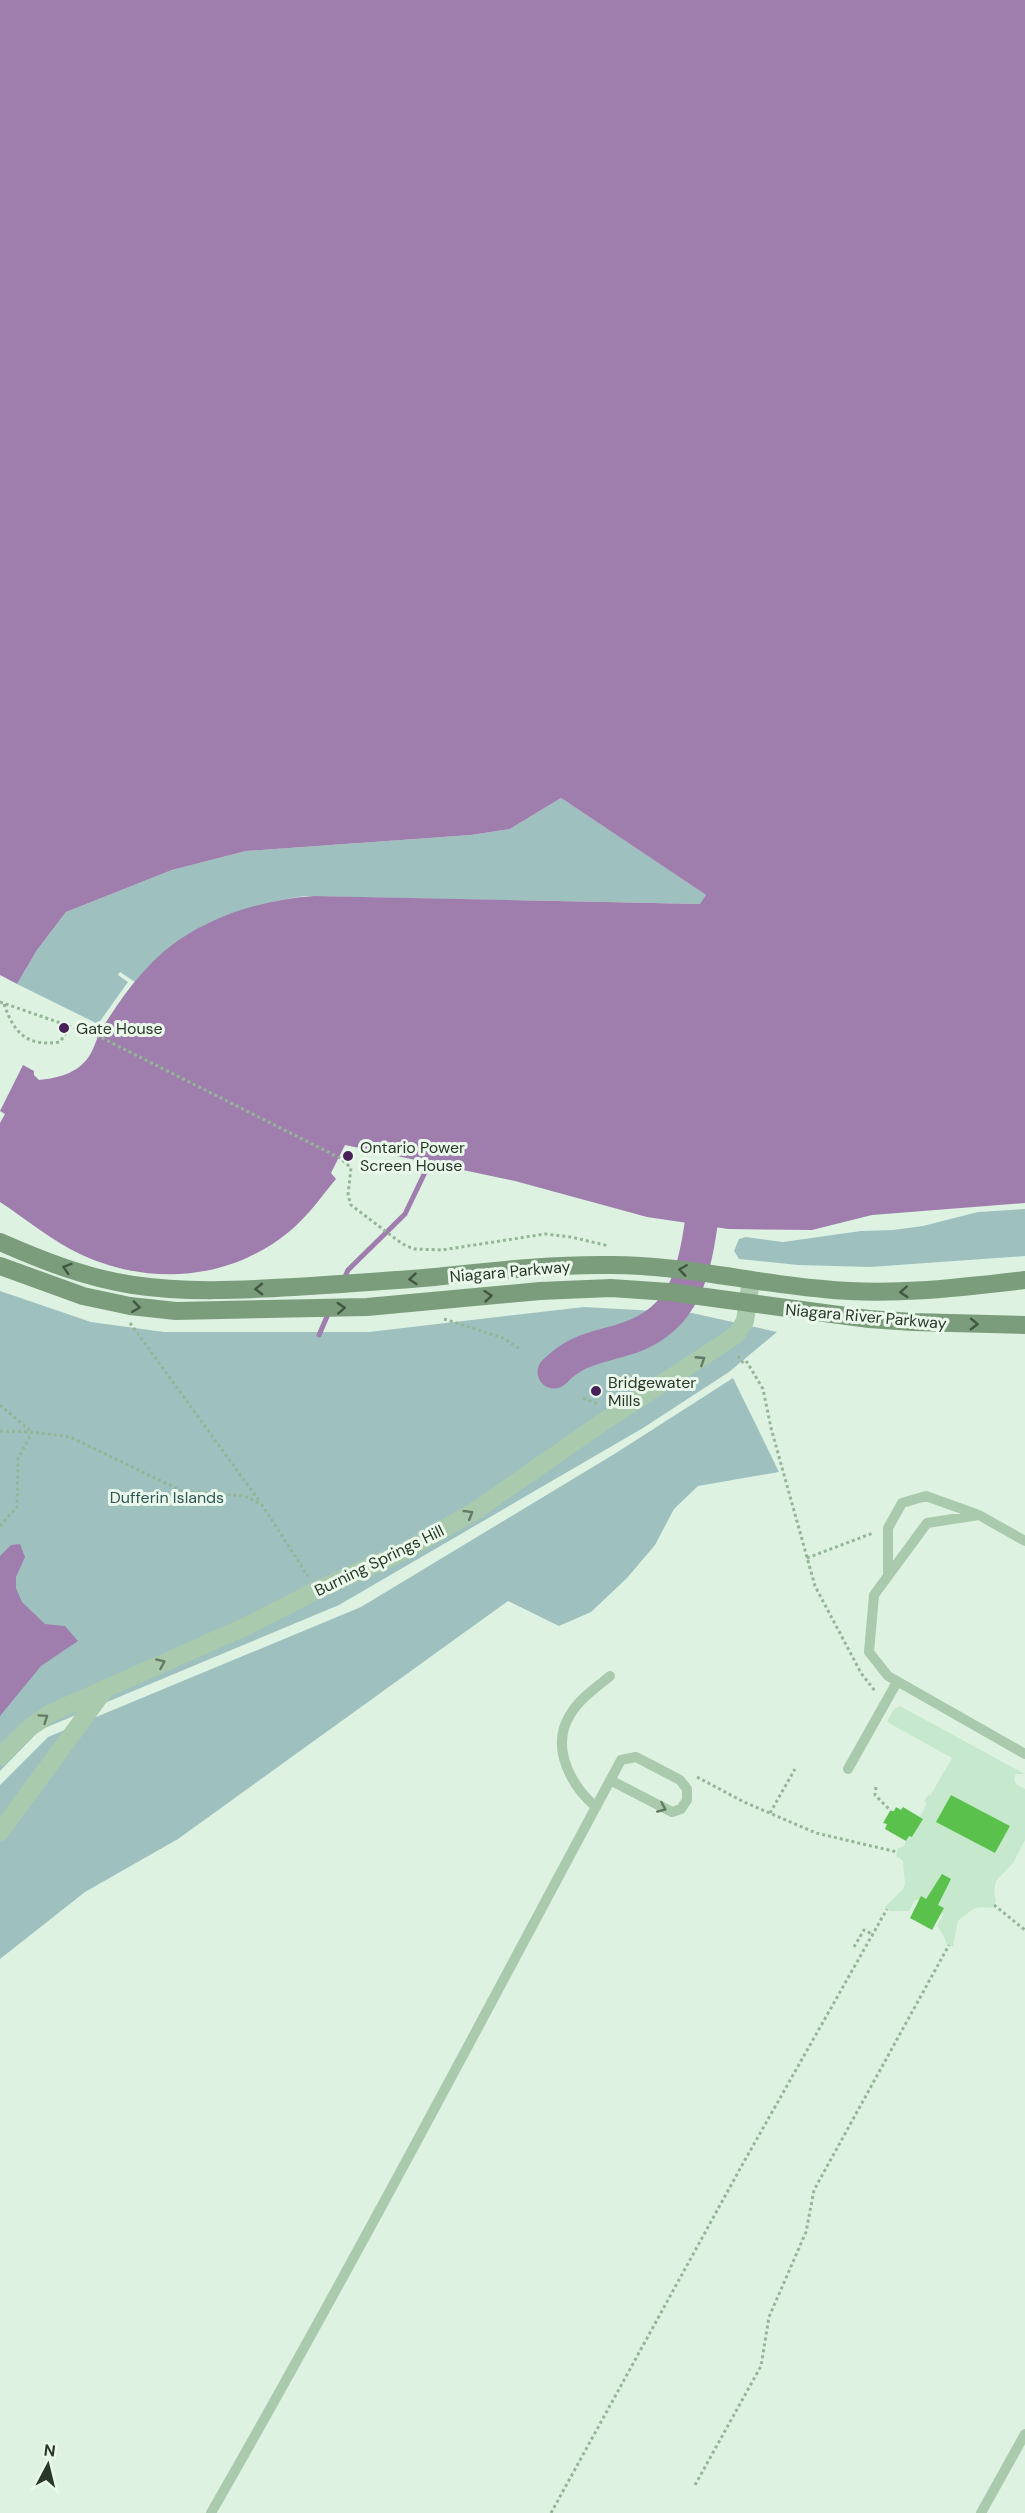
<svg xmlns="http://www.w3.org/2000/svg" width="1025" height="2513" font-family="'DM Sans',sans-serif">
<rect width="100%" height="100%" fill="#def2e2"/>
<!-- green -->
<path fill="#9ec1c0" d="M561 798 706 895 701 904 305 896C239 905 179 931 135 982L120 972 118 975 128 982 98 1024 17 984 37 950 66 912 172 870 246 851 471 835 510 829Z
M1025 1209V1256L870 1267 798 1265 739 1259 734 1251 739 1239 746 1237 783 1242 861 1231 893 1230 923 1226 978 1212Z
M0 1291 91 1322 164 1332H369L584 1307 692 1313 777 1332 729 1372 643 1428 339 1605 40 1730 0 1771Z
M733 1378 779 1472 698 1486 674 1509 655 1545 627 1578 591 1612 559 1626 508 1601 178 1839 85 1892 0 1959V1785L48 1737 361 1607 616 1453Z"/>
<!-- plaza -->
<path fill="#c6e9cd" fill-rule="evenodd" d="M900 1706 1025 1774H1016L1014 1779 1016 1784 1025 1789V1840L1013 1863 996 1881 994 1891 996 1902 994 1905 991 1908 981 1907 973 1909 958 1921 953 1947 946 1943 944 1936 937 1926 943 1915 938 1905 940 1902 929 1896 926 1899 915 1900 909 1911H890L885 1907 903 1889 905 1884 903 1861 896 1856 898 1848 903 1847 909 1836 913 1837 918 1826 916 1824 927 1803 924 1801 928 1795 930 1796 952 1758 887 1722 893 1710ZM951 1795 1010 1826 995 1853 937 1822Z"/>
<!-- water -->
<path fill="#9f7eae" d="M0 0H1025V1203L872 1215 812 1230 728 1229 647 1217 515 1181 345 1145 331 1173 336 1179C321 1197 308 1216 290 1231 231 1280 150 1287 80 1254 52 1241 26 1219 0 1202V1123L5 1114 0 1111 23 1065 34 1071V1075L39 1080C60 1078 82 1072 92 1051 96 1044 97 1036 101 1030 115 1008 130 985 148 967 189 922 255 900 314 896L700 904 706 895 561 798 510 829 471 835 246 851 172 870 66 912 37 950 17 984 0 975Z
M20 1544 25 1557 16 1577V1588L22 1602 45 1624 65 1626 78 1641 41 1666 0 1716V1556L11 1545Z"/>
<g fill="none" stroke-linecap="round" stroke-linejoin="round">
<!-- stream -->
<path stroke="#9f7eae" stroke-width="5" d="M344 1279 348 1270 405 1214 430 1162
M319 1335 329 1312"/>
<!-- river -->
<path stroke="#9f7eae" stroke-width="33" d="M554 1372C575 1351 591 1349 619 1341 680 1325 693 1281 701 1225"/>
</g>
<!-- building -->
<path fill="#5ac24c" d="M951 1795 1010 1826 995 1853 936 1822Z
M896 1807 901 1810 903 1807 923 1819 912 1837 909 1836 906 1841 885 1829 887 1824 883 1823 890 1811H894Z
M942 1874 951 1879 938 1905 944 1908 932 1930 910 1918 921 1896 926 1899Z"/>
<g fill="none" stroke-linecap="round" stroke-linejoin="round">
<!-- path -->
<path stroke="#94b697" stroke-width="3" stroke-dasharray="3 3" stroke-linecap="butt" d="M0 1002 98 1036 340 1158 351 1168 348 1195 351 1205 397 1240 406 1246 415 1249 442 1250 545 1234 571 1237 609 1246
M4 1004C14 1033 27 1047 60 1042L70 1027
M444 1319 503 1338 520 1349
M130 1323 260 1502
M738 1356 744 1364 747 1362 763 1389 771 1428 815 1586 861 1673 875 1691
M583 1398 598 1404
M0 1405 32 1432
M0 1431 30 1432
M0 1526 17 1507 18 1459 32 1432 70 1437 182 1491 245 1496 262 1505 308 1576
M807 1558 873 1533
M697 1777 744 1802 816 1833 897 1852
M876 1787 875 1795 891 1811
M770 1813 795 1769
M994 1905 1025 1930
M854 1947 864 1930 872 1934
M695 2485 761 2366 769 2317 806 2232 814 2190 949 1945
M551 2513 741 2167 887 1909"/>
<!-- lane -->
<path stroke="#aacaad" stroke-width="10" d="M1025 1541 979 1515 927 1523 874 1595 869 1652 888 1676 1025 1754
M888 1575V1528L902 1503 926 1496 976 1514
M848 1769 897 1682
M596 1807C571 1786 550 1747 570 1715 579 1699 596 1688 610 1676
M211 2513C353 2265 486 2012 621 1760L636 1757 680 1780 687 1789V1800L681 1809 672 1812 610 1780
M981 2513 1025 2434"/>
<!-- street -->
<path stroke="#aacaad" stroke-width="18" d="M0 1757 29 1728 51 1713 249 1625 317 1590 405 1551 475 1511 600 1424 736 1335 745 1321 751 1280
M0 1832 106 1688"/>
<!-- secondary -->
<path stroke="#7c9d7c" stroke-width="18" d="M0 1242C43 1261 87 1278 133 1285 186 1293 241 1290 294 1287 341 1284 388 1281 435 1277 493 1271 552 1264 611 1265 682 1265 752 1283 823 1289 891 1296 957 1288 1025 1280
M0 1266 83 1296 130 1306 176 1311 367 1307 540 1291 611 1288 669 1292 869 1319 913 1322 1025 1325"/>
</g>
<!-- one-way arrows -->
<defs><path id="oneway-chevron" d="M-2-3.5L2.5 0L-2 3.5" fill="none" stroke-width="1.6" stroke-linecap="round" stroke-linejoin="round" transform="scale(1.5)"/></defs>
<g stroke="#435642">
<use href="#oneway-chevron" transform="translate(67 1268) rotate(-162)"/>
<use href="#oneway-chevron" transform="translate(683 1270) rotate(-172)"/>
<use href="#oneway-chevron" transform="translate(413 1279) rotate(175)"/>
<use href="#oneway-chevron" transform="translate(259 1289) rotate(179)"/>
<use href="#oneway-chevron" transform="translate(904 1292) rotate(177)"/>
<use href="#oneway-chevron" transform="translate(488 1296) rotate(-5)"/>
<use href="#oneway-chevron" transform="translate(136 1307) rotate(8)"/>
<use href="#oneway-chevron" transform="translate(341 1308) rotate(-3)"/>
<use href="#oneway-chevron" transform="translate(974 1324) rotate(1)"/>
</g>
<g stroke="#647a64">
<use href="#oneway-chevron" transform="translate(701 1360) rotate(-33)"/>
<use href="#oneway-chevron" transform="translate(469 1514) rotate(-31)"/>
<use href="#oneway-chevron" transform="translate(161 1663) rotate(-24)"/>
<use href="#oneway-chevron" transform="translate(44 1718) rotate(-35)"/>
<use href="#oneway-chevron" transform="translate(662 1808) rotate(24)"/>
</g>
<!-- markers -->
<g fill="#482058" stroke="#ebf9ed" stroke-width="2">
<circle cx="64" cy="1028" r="6"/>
<circle cx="348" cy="1156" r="6"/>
<circle cx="596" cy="1391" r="6"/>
</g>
<g text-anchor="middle" stroke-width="6" stroke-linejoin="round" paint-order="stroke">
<!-- poi labels -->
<g font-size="16" fill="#2a3829" stroke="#ebf9ed" text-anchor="start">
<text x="76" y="1034">Gate House</text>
<text x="360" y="1153">Ontario Power<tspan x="360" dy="18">Screen House</tspan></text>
<text x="608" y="1388">Bridgewater<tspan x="608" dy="18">Mills</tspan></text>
</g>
<!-- street labels -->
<g font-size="16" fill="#2a3829" stroke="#ebf9ed">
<text transform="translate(510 1271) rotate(-5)" y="6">Niagara Parkway</text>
<text transform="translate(866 1316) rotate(5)" y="6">Niagara River Parkway</text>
<text transform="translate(379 1560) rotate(-26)" y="6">Burning Springs Hill</text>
</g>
<!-- park labels -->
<g font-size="16" fill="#2e5555" stroke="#ebf9ed">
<text x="167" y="1503">Dufferin Islands</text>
</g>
</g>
<!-- north arrow -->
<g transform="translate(48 2465) rotate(7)" stroke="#ebf9ed" stroke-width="4.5" paint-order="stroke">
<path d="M0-4.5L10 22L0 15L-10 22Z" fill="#2a3829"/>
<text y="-9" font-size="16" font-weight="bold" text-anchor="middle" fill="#2a3829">N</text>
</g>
</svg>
